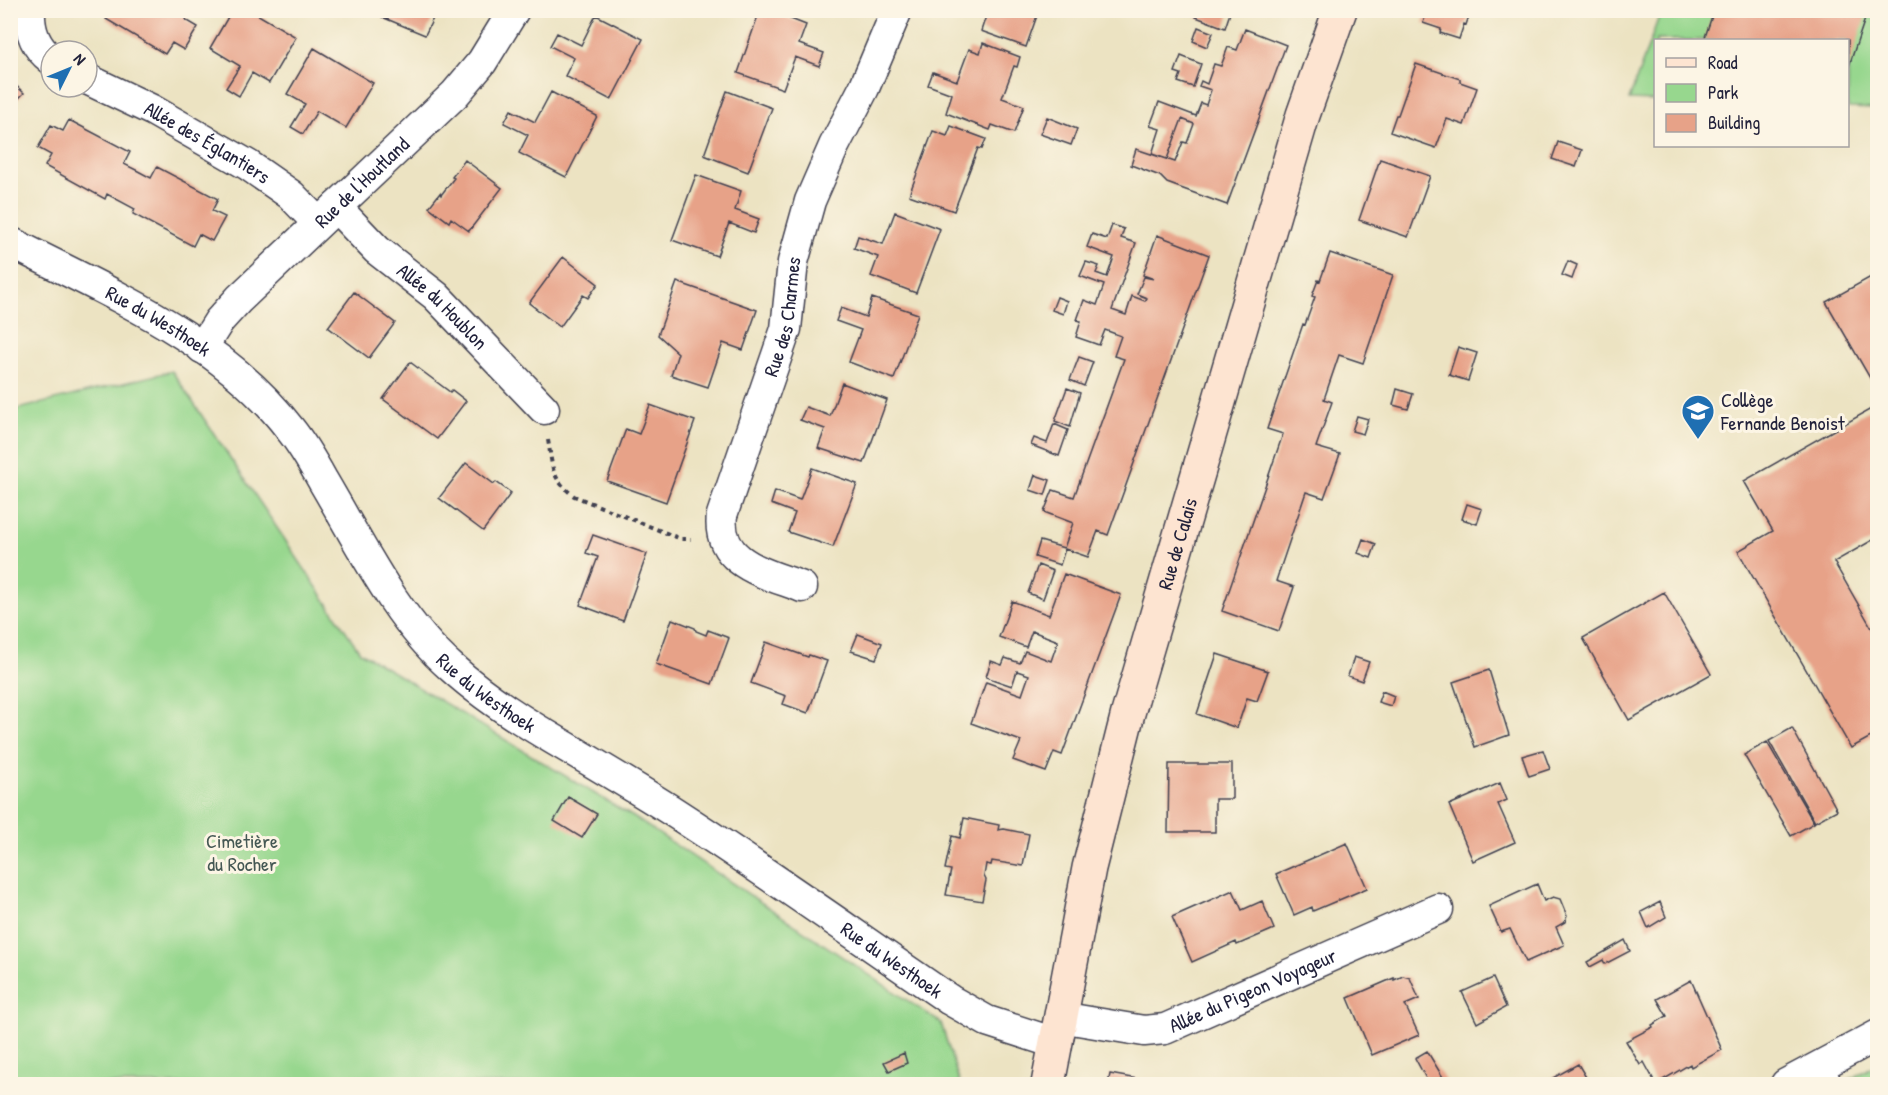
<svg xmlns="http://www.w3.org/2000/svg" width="1888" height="1095" font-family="'Patrick Hand',sans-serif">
<rect width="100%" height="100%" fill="#fcf5e5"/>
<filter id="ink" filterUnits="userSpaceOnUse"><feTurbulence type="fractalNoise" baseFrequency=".0167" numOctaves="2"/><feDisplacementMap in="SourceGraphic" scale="12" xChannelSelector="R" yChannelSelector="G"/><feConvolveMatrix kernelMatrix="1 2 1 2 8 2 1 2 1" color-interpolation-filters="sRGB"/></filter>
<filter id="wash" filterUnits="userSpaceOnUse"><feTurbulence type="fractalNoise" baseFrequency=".008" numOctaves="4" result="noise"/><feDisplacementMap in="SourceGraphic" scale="24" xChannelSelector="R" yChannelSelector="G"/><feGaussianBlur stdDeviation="1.35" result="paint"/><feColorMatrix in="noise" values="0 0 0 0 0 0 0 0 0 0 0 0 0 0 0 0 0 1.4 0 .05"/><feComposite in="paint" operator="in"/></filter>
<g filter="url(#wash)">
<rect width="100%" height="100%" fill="#ece3c2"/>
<!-- green -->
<path fill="#97d78e" stroke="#5c7c64" stroke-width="1.5" d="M1661 11H1877V109L1848 108V40H1656L1655 101 1629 100Z
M172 371 360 652 635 818 941 1023 960 1084H11L10 411Z
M1877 1064V1084H1842Z"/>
<g id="blocks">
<!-- building -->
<path fill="#e7a288" d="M112 10H191L186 20 198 27 184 50 172 43 165 54 106 19Z
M232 10H250L296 37 269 83 252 73 239 96 226 88 240 66 210 48Z
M385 10H437L425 35 382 17Z
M760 10H768L806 25 799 44 824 53 819 66 795 57 783 89 738 73Z
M988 10H1039L1026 47 981 31Z
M1198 10H1231L1225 28 1196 17Z
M1427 10H1471L1466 25 1464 24 1459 39 1440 33 1441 29 1423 23Z
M1714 10H1868L1848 69V40H1704Z
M596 15 643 39 611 100 565 76 574 58 550 46 557 33 581 45Z
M1198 27 1213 33 1207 47 1193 41Z
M1245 29 1286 45 1227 205 1167 183 1160 176 1131 165 1136 149 1175 162 1183 142 1187 143 1194 124 1182 119 1167 159 1152 154 1160 129 1150 126 1159 102 1196 116 1201 103 1206 105 1211 90 1199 86 1201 81 1207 84 1214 64 1221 66 1228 47 1237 50Z
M983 43 1020 57 1017 67 1014 66 1002 98 1024 106 1014 133 992 125 990 130 946 113 952 94 928 85 933 72 957 81 969 49 980 53Z
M314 48 373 83 346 128 317 111 303 134 291 127 305 104 287 94Z
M1181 56 1201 64 1193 87 1178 82 1181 74 1175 72Z
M1416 64 1460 79V82L1477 88 1464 125 1447 119 1436 148 1390 132 1396 115H1398Z
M10 80 24 93 10 107Z
M727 91 772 108 748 172 704 155Z
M551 92 597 116 566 177 519 153 528 135 504 123 511 110 535 122Z
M1047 117 1077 129 1071 145 1040 134Z
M69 120 130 152 124 164 138 171 151 178 157 167 218 199 212 211 225 217 212 241 199 234 193 246 133 214 135 209 107 194 105 199 45 166 51 155 38 148 51 125 63 131Z
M951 126 986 139 982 149 978 148 954 211 909 195 933 131 947 136Z
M1558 142 1582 150 1576 167 1552 159Z
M1380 159 1430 176 1408 237 1359 220Z
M465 160 502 188 469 231 451 218 449 222 429 207 440 193 441 195 454 178 452 177Z
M696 175 741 191 735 210 759 219 754 233 729 223 717 256 672 240Z
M895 212 940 229 916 293 871 276 878 257 854 248 858 236 883 244Z
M1112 225 1124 229 1121 238 1136 243 1112 310 1126 315 1132 296 1145 301 1147 298 1137 294 1144 277 1154 279 1143 275 1157 235 1209 255 1108 535 1098 531 1088 557 1065 549 1060 565 1035 557 1040 541 1064 548 1073 523 1044 512 1053 490 1074 497 1124 359 1114 356 1121 336 1105 330 1099 345 1076 337 1081 321 1077 320 1084 300 1097 305 1104 285 1080 276 1086 262 1099 266 1096 273 1107 277 1114 257 1087 247 1092 234 1107 239Z
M1330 253 1393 275 1363 363 1339 355 1324 399 1332 402 1316 447 1340 454 1324 498 1306 492 1276 581 1294 587 1279 631 1222 611 1283 434 1267 429 1303 324 1305 325 1315 297 1312 296 1318 280 1320 281Z
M563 257 598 284 588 298 583 295 560 327 529 303Z
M1568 261 1577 265 1572 279 1562 275Z
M1878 273V392L1826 302Z
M677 282 757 310 743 350 723 343 708 387 671 375 678 353 658 335Z
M354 292 395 323 369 358 328 327Z
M1057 297 1067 301 1063 314 1052 310Z
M872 298 918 314 894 379 849 362 861 330 836 321 841 308 866 317Z
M1458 347 1477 353 1468 381 1449 375Z
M1079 357 1093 362 1084 386 1070 380Z
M410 362 450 392 452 390 466 401 437 439 383 399Z
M842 383 887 400 864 463 818 448 825 429 800 420 806 407 830 416Z
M1067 388 1080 393 1070 427 1055 421Z
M1397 389 1413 394 1408 409 1393 405Z
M650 405 695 421 666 502 607 481 626 429 639 434Z
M1878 405V537L1834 562 1878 639V733L1851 748 1738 551 1773 531 1744 481Z
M1357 416 1368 419 1363 434 1352 431Z
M1054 424 1068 430 1059 456 1031 445 1034 438 1047 443Z
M466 463 494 484 496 482 511 493 483 531 439 498Z
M812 468 857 484 833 547 788 532 795 513 771 504 775 491 800 500Z
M1035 475 1050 480 1045 495 1030 490Z
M1467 504 1482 509 1477 524 1462 519Z
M593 535 647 554 623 621 580 605 598 557 586 553Z
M1363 539 1376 544 1371 558 1358 553Z
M1038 565 1053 571 1043 599 1028 593Z
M1064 574 1121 595 1062 755 1054 752 1046 772 1013 760 1021 741 971 723 986 682 1022 695 1029 675 1017 671 1012 686 986 677 991 661 1002 665 1005 658 1020 663 1025 651 1051 661 1058 641 1032 631 1026 647 999 637 1012 601 1049 615Z
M1664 592 1711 674 1629 720 1583 638Z
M672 619 695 628 696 631 706 635 708 630 729 638 712 684 656 664Z
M858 634 882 643 876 659 851 651Z
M766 642 808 657 809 655 827 661 808 713 783 704 786 696 751 683Z
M1217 654 1268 671 1257 701 1247 698 1237 728 1197 714Z
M1354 657 1369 662 1362 681 1348 676Z
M1489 670 1509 735 1475 747 1453 682Z
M1382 691 1394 696 1391 706 1378 702Z
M1792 728 1837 810 1815 822 1769 741Z
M1767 742 1814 823 1791 836 1744 755Z
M1543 750 1550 769 1529 776 1522 756Z
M1169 764H1232V799H1215V832H1168Z
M1500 783 1507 800 1498 804 1515 842 1473 861 1449 805Z
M568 797 597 814 582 838 554 821Z
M964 818 999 825 998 830 1004 829 1029 834 1023 866 992 861 991 865 986 864 984 876 986 880 982 901 946 895 951 870 945 869 952 836 960 838Z
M1347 843 1367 888 1313 911 1312 907 1294 915 1276 874Z
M1537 884 1544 901 1553 897 1560 899 1567 916 1565 922 1556 927 1564 945 1526 962 1510 929 1501 932 1489 906Z
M1233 890 1242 910 1262 901 1274 929 1237 945 1236 942 1192 962 1172 917Z
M1660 902 1666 917 1648 928 1641 912Z
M1625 940 1630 951 1605 964 1603 960 1590 967 1587 962Z
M1403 976 1410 978 1419 999 1405 1005 1419 1035 1372 1055 1348 998 1394 978V980Z
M1493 978 1506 1007 1477 1023 1462 992Z
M1691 980 1722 1050 1691 1067 1690 1064 1656 1084 1644 1062 1640 1065 1626 1041 1653 1027 1652 1025 1667 1016 1657 999Z
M1427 1051 1447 1084H1429L1415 1058Z
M904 1053 907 1063 889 1071 884 1062Z
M1578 1064 1590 1084H1542Z
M1110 1074 1154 1082 1153 1084H1108Z"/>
</g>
</g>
<g filter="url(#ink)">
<use href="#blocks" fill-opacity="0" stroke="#403f4f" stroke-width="1.5"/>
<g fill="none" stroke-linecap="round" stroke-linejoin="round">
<defs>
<path id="lane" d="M1824 1064 1835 1084"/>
<g id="street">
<path d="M30 10C29 30 35 47 51 59"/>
<path id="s1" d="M87 79 152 110 248 165 291 195 318 223"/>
<path id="s2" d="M336 207 377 250 436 296 544 409"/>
<path id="s3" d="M10 242C107 292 223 340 290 429 303 445 313 463 323 481 361 545 396 619 452 668 483 696 517 718 553 739 592 762 631 785 669 809 764 870 856 936 950 1000L987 1021 1055 1043"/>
<path id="s4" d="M202 348 219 321 239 299 455 94 482 62 514 10"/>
<path id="s5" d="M802 587C766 573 716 564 722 515L786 329 793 262 810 201 834 146 864 88 897 10"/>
<path id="s6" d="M1060 1017 1144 1031 1165 1029 1438 909"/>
<path d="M1786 1084 1878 1035"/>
</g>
<g id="secondary">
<path id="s7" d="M1048 1084 1089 868 1128 713 1303 115 1340 10"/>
</g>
</defs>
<!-- lane casing -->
<use href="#lane" stroke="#403f4f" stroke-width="18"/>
<!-- street casing -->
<use href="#street" stroke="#403f4f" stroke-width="33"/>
<!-- secondary casing -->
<use href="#secondary" stroke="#403f4f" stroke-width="36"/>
<!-- path -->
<path stroke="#403f4f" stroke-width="4" stroke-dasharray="4.5 4.5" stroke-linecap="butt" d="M548 440C553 468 550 477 574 496L681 539H691"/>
<!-- lane -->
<use href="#lane" stroke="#fff" stroke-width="15"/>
<!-- street -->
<use href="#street" stroke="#fff" stroke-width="30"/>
<!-- secondary -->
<use href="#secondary" stroke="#fde4d1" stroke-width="33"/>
</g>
</g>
<!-- icons -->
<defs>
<symbol id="school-pin" viewBox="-11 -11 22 30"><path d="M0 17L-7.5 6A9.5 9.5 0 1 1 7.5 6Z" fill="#1f6fb2" stroke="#fcf5e5"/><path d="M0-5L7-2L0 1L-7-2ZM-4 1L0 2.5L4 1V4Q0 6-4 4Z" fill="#fff"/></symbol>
</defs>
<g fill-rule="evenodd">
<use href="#school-pin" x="1679" y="392" width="38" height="52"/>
</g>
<g text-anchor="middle" stroke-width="6" stroke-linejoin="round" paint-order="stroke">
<!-- street labels -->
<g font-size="20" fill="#22223b" stroke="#fcf5e5">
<text dy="7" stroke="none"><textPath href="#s1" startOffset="136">Allée des Églantiers</textPath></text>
<text dy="7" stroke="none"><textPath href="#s4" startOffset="231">Rue de l'Houtland</textPath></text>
<text dy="7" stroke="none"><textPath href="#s2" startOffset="146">Allée du Houblon</textPath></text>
<text dy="7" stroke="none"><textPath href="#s5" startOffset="327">Rue des Charmes</textPath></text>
<text dy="7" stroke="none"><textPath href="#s3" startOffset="168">Rue du Westhoek</textPath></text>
<text dy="7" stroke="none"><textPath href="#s7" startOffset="556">Rue de Calais</textPath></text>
<text dy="7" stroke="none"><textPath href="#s3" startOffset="672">Rue du Westhoek</textPath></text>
<text dy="7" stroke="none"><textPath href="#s3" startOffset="1158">Rue du Westhoek</textPath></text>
<text dy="7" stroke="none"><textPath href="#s6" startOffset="202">Allée du Pigeon Voyageur</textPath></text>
</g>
<!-- poi labels -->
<g font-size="20" fill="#22223b" stroke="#fcf5e5" text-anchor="start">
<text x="1721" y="407">Collège<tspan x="1721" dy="23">Fernande Benoist</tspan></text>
</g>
<!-- park labels -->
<g font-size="20" fill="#455854" stroke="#fcf5e5">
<text x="242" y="848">Cimetière<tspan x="242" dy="23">du Rocher</tspan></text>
</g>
</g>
<!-- margin -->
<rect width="1888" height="1095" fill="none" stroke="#fcf5e5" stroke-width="36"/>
<!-- legend -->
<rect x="1654" y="39" width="195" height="108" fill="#fcf5e5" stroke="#a5a1a1" stroke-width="1.5"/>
<rect x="1666" y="58" width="30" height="9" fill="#fde4d1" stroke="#a5a1a1" stroke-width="1.5"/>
<text x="1708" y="69" font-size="18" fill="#22223b">Road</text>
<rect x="1666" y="84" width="30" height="18" fill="#97d78e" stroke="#a5a1a1" stroke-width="1.5"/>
<text x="1708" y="99" font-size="18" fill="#22223b">Park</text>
<rect x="1666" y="114" width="30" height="18" fill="#e7a288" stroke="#a5a1a1" stroke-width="1.5"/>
<text x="1708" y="129" font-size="18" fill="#22223b">Building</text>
<!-- north arrow -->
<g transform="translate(69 69) rotate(47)"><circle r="28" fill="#fcf5e5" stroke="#a5a1a1" stroke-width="1.5"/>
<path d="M0-4.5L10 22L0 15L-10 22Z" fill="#1f6fb2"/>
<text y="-9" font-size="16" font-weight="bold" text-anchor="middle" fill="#22223b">N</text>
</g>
</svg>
